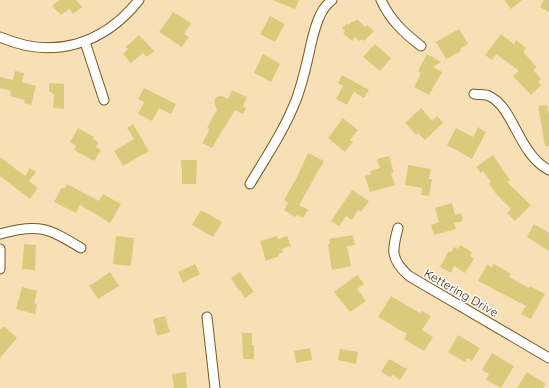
<svg xmlns="http://www.w3.org/2000/svg" width="549" height="388" font-family="Quicksand,sans-serif">
<rect width="100%" height="100%" fill="#f8e0b6"/>
<!-- building -->
<path fill="#d8cc7c" d="M59 0H76L82 7 73 14 69 9 61 15 52 6Z
M272 0H299L295 9Z
M504 0H522L511 9Z
M544 0H549V12L540 7Z
M173 12 191 23 184 34 189 37 182 47 159 32Z
M270 16 285 24 275 42 260 34Z
M357 19 365 27 367 25 374 31 364 41 362 39 359 41 355 37 352 41 343 33 345 31 342 28 347 23 348 25 353 21 354 22Z
M459 29 468 44 460 49 461 51 446 59 436 42Z
M501 34 514 44 516 40 526 48 523 52 537 67 533 70 541 79 538 82 541 85 531 95 513 76 519 71 496 54 492 60 485 55Z
M139 35 154 51 147 57 143 53 131 63 123 54 128 49 126 47Z
M375 44 391 58 380 71 363 57Z
M263 54 280 64 271 82 254 73Z
M427 54 441 62 433 67 442 72 429 95 414 87 421 73 418 71Z
M15 71 24 73 22 82 36 86 31 105 24 103 25 100 10 96 11 91 0 88V77L13 80Z
M342 75 369 90 364 98 354 92 347 105 336 99 343 86 338 83Z
M49 83 64 84V109L53 108 54 94H52V92H49Z
M144 88 176 104 171 114 159 108 152 121 138 114 144 102 138 99Z
M232 90 247 97 243 106 246 108 243 114 235 110 212 148 202 143 208 133 209 128H207L217 110 214 102 216 97 222 96 228 99Z
M547 105 549 114V146H545L538 106Z
M421 108 432 121 437 116 443 123 425 140 418 133 416 135 405 123Z
M343 118 358 130 350 140 353 142 345 152 328 138Z
M133 124 149 151 123 166 114 151 134 139 127 128Z
M478 127 486 132 472 159 447 145 456 128 473 137Z
M78 128 94 137 93 139 98 142 96 147 101 150 94 161 74 150 76 146 70 142Z
M308 153 324 161 299 205 308 210 303 218 297 215 295 217 284 210 288 203 284 200 297 177Z
M493 155 510 180 507 182 531 205 515 221 507 213 511 209 497 195 489 184 491 182 483 171 481 173 476 167Z
M389 156 394 172 391 173 395 185 370 192 365 176 371 174 370 171 380 168 377 159Z
M0 157 25 176 30 168 36 172 29 181 38 188 30 199 0 176Z
M181 160H197L196 184H182V167H181Z
M408 165 431 169 429 179H432L429 196 421 195 422 188 405 185Z
M67 184 99 201 103 194 121 204 110 223 80 205 76 213 54 202 62 187 64 189Z
M352 190 369 201 361 212 358 210 352 220 346 216 339 226 331 221Z
M452 203 455 215 461 213 463 221 454 223 456 229 434 235 431 225 439 222 435 208Z
M201 210 222 222 213 237 192 225Z
M534 224 549 233V251L527 237Z
M353 235 355 245 347 246 351 266 332 270 328 244H330L329 239Z
M116 236 134 238 131 266 113 264Z
M277 236 278 239 287 236 291 246 282 249 283 252 278 254 279 256 266 261 260 241Z
M24 244 36 245 35 270 22 269Z
M460 245 472 252 470 256 474 259 465 273 454 266 451 273 440 267 449 251 451 252 454 247 458 249Z
M195 264 200 274 183 283 178 272Z
M494 264 511 274 509 277 529 288 530 286 545 294 531 319 521 314 526 306 478 281 487 265 492 267Z
M110 272 119 286 98 299 89 286Z
M240 272 254 292 245 298 240 290 239 291 231 278Z
M357 275 364 284 357 289 366 301 350 312 334 292Z
M22 287 37 291 34 303 37 304 35 314 16 309Z
M391 296 420 313 422 311 431 316 422 330 433 337 424 351 404 339 407 334 378 317Z
M165 316 170 332 157 336 153 319Z
M4 326 17 338 0 358V330Z
M242 333H252V345H254V359H243Z
M458 335 480 348 472 361 467 358 465 362 448 352Z
M310 348 312 360 296 363 294 351Z
M340 349 358 352 356 364 338 360Z
M492 353 514 366 501 388 486 380 489 374 482 370Z
M389 359 407 369 400 380 393 375 390 377 381 372Z
M186 372 187 388H174L172 374Z
M527 372 546 384 543 388H517Z"/>
<g fill="none" stroke-linecap="round" stroke-linejoin="round">
<defs>
<path id="street" d="M381 0C390 20 404 33 421 46
M0 37C53 60 103 45 139 0
M85 42 104 100
M474 94C478 95 485 94 489 96 514 107 518 154 549 170
M250 184C266 157 285 129 296 100 303 82 307 63 311 44 315 28 319 10 332 0
M398 228C392 251 390 259 409 276L549 358
M0 234C39 223 48 228 81 248
M0 249V269
M207 317 215 388"/>
</defs>
<!-- street casing -->
<use href="#street" stroke="#765921" stroke-width="11"/>
<!-- street -->
<use href="#street" stroke="#fff" stroke-width="9"/>
</g>
<g text-anchor="middle" stroke-width="3" stroke-linejoin="round" paint-order="stroke">
<!-- street labels -->
<g font-size="12" fill="#392909" stroke="#fff">
<text transform="translate(461 293) rotate(30)" y="4">Kettering Drive</text>
</g>
</g>
</svg>
